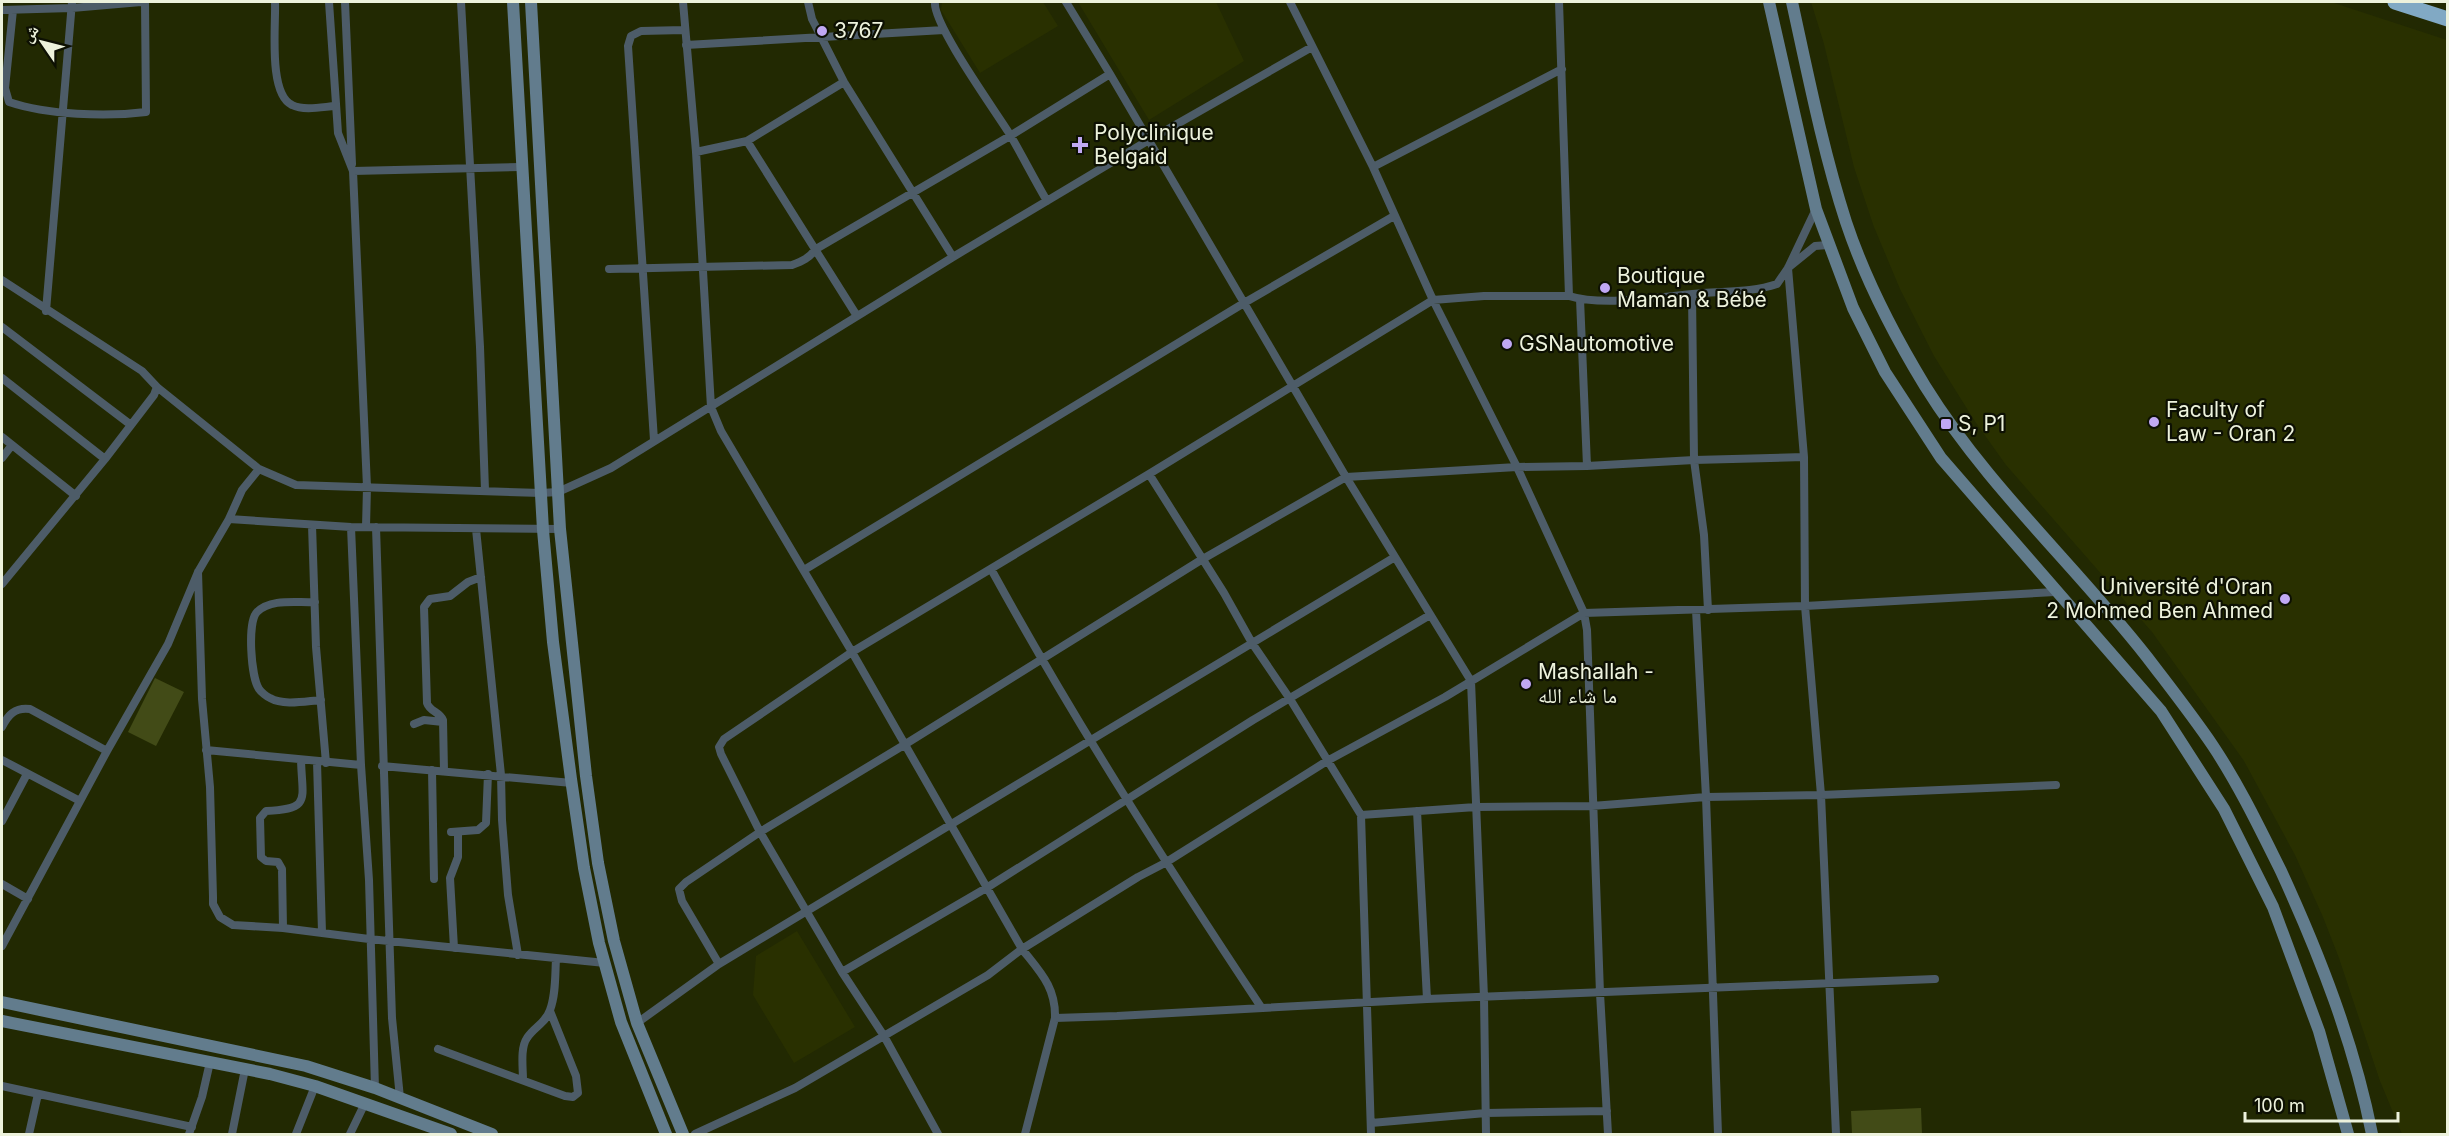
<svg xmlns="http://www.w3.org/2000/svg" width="2449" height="1136" font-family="Inter,'Noto Naskh Arabic',sans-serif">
<rect width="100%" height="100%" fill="#222902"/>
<!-- built -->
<path fill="#293000" d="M942 2H1043L1058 26 980 73 941 10Z
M1078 2H1216L1244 61 1149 120Z
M1811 2H2331L2447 40V1134H2402L2380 1081 2339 958 2323 917 2295 855 2244 761 2152 632 2006 465 1976 423 1934 356 1900 289 1874 227 1854 167 1824 44Z
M797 931 855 1027 794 1063 753 995 756 956Z"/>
<!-- green -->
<path fill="#424b17" d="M155 678 184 692 156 746 128 732Z
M1921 1108 1922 1134H1852L1851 1111Z"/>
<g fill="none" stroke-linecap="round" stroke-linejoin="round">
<!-- street -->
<path stroke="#4d5c68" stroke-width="8" d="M275 2C276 25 268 94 292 105 304 111 322 107 335 106
M329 2 338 133 353 171
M345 2 352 164
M461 2 480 347 485 490
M683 2 696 152 711 407 721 431 744 470 852 652 1022 949C1040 972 1056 987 1055 1018L1025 1134
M808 2 812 19 844 82 953 257
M935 2C932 23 994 109 1009 133 1022 155 1034 179 1047 201
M1066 2 1110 74 1346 477 1471 681 1484 997 1486 1134
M1290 2 1373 167 1433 300 1517 467 1584 613 1587 630 1600 993 1608 1134
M1559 2 1569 296
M2 10 72 8 141 2
M13 10 5 88 9 102C48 115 106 117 146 112L145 2
M686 45 944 30
M747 141 857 316
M696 152 747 141 844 82
M1373 167 1562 69
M1816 209 1788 268 1815 246 1828 245
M1788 268 1804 457 1805 606 1821 795 1836 1134
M609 269 792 265C803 261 809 258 816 249L1010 136 1110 74
M2 280 142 371 157 387 154 395 105 459 2 584
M1692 294 1694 460 1704 535 1708 610
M1580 299 1587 466
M46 311 72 2
M2 327 131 425
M2 378 105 459
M157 387 259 469 296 485 541 493 558 492 611 468 953 257 1149 140 1312 47
M2 437 76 496
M654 440 628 46 631 36 641 31 684 30
M2 458 12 445
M1149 474 1224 593 1252 643 1290 699 1361 815 1371 1134
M229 519 351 527 560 529
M312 525 316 647 326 763
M351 527 361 765 369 880 375 1088
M366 527 367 487 353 171 521 167
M376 527 392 1018 400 1098
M476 529 501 775 502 820 508 895 518 955
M991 569C1074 720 1166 864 1261 1007
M804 570 1244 303 1394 216
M198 572 202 699 210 787 213 897V904L220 917 233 925 283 928 369 939 605 963
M315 602C297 603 271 598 257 612 247 622 251 677 259 689 261 692 267 697 270 698 284 706 306 701 321 700
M1696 610 1706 797 1718 1134
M414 724 424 720 443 722
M2 727C8 715 15 707 30 709L107 751 2 946
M206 750 361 765
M107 751 168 644 198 572 229 519 242 490 259 469
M2 760 80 801
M317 762 322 932
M382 766 572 783
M432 770 434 879
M444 771 443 720C439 711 430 712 427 703L424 607 430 599 450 596 468 582 481 577
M1417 811 1427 999
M1361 815 1476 807 1592 806 1706 797 1821 795 2056 785
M2 821 27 774
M451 832 478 830 486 823 488 774
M2 884 28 899
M283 928 282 869 278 862 266 861 261 857 260 818 266 811C312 809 302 800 301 760
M454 948 450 878 458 857V832
M719 964 682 901 679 889 686 882 760 832 904 745 1201 560 1346 477 1517 467 1587 466 1694 460 1804 457
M842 972 988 887 1253 720 1430 615
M1055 1018 1117 1016 1427 999 1935 979
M637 1023 719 964 1395 557
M438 1049 565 1096 573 1097 578 1093 576 1076 550 1011
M523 1080C523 1068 520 1048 527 1038 534 1027 546 1023 550 1010 556 994 555 975 556 959
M2 1086 192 1127
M1371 1123 1486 1113 1607 1111
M29 1134 38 1094
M189 1134 202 1097 210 1062
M232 1134 245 1069
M296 1134 315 1086
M350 1134 365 1103
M695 1134 795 1088 988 975 1022 949 1138 877 1165 863 1327 761 1445 697 1584 613 1805 606 2055 592
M938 1134 884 1036 842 972 760 832 721 754 719 747 724 739 852 652 1149 474 1433 300 1484 296H1569C1604 307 1666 296 1703 293 1729 291 1753 292 1777 284L1788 268"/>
<!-- secondary -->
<path stroke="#627c8d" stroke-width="12" d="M513 2 543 530 553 642 571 779 584 868 599 943 621 1022 666 1134
M531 2 560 529 586 776 598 863 614 941 637 1023 683 1134
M1769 2 1816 209 1853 308 1885 372 1941 458 2161 711 2224 809 2273 907 2319 1031 2348 1134
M1792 2C1808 75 1823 151 1846 222 1865 279 1894 335 1925 386 1987 486 2075 565 2147 657 2169 686 2192 715 2213 746 2239 785 2260 829 2281 871 2320 956 2354 1043 2372 1134
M2 1002 306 1066 375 1088 492 1134
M2 1021 270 1074 315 1086 451 1134"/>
<!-- highway -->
<path stroke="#81a9c4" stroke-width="15" d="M2395 2 2448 19"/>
</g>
<!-- markers -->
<g fill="#c0a8f3" stroke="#0d1003" stroke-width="2">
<circle cx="822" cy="31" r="6"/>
<path d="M1077 136h6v6h6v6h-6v6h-6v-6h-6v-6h6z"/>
<circle cx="1605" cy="288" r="6"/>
<circle cx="1507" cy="344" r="6"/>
<circle cx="2154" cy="422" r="6"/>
<rect x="1940" y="418" width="12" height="12" rx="3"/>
<circle cx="2285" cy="599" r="6"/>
<circle cx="1526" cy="684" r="6"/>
</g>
<g text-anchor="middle" stroke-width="4.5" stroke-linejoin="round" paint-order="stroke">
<!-- poi labels -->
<g font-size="21" fill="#edf2dc" stroke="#0d1003" text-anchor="start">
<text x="834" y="38">3767</text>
<text x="1094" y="140">Polyclinique<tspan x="1094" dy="24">Belgaid</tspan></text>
<text x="1617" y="283">Boutique<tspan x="1617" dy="24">Maman &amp; Bébé</tspan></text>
<text x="1519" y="351">GSNautomotive</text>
<text x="2166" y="417">Faculty of<tspan x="2166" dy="24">Law - Oran 2</tspan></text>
<text x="1958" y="431">S, P1</text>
<text x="2273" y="594" text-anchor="end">Université d'Oran<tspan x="2273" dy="24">2 Mohmed Ben Ahmed</tspan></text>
<text x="1538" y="679">Mashallah -<tspan x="1538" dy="24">ما شاء الله</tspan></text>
</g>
</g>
<!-- border -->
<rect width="2449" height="1136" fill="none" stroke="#edf2dc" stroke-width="6"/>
<!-- north arrow -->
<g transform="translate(42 42) rotate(305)" stroke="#0d1003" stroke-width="4.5" paint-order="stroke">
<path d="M0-4.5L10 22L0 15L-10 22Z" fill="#edf2dc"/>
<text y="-9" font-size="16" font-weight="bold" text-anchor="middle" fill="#edf2dc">ش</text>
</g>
<!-- scale -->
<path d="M2245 1112v9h153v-9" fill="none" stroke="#edf2dc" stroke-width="3"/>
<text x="2254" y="1112" font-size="18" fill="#edf2dc" stroke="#0d1003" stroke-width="4.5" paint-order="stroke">100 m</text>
</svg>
